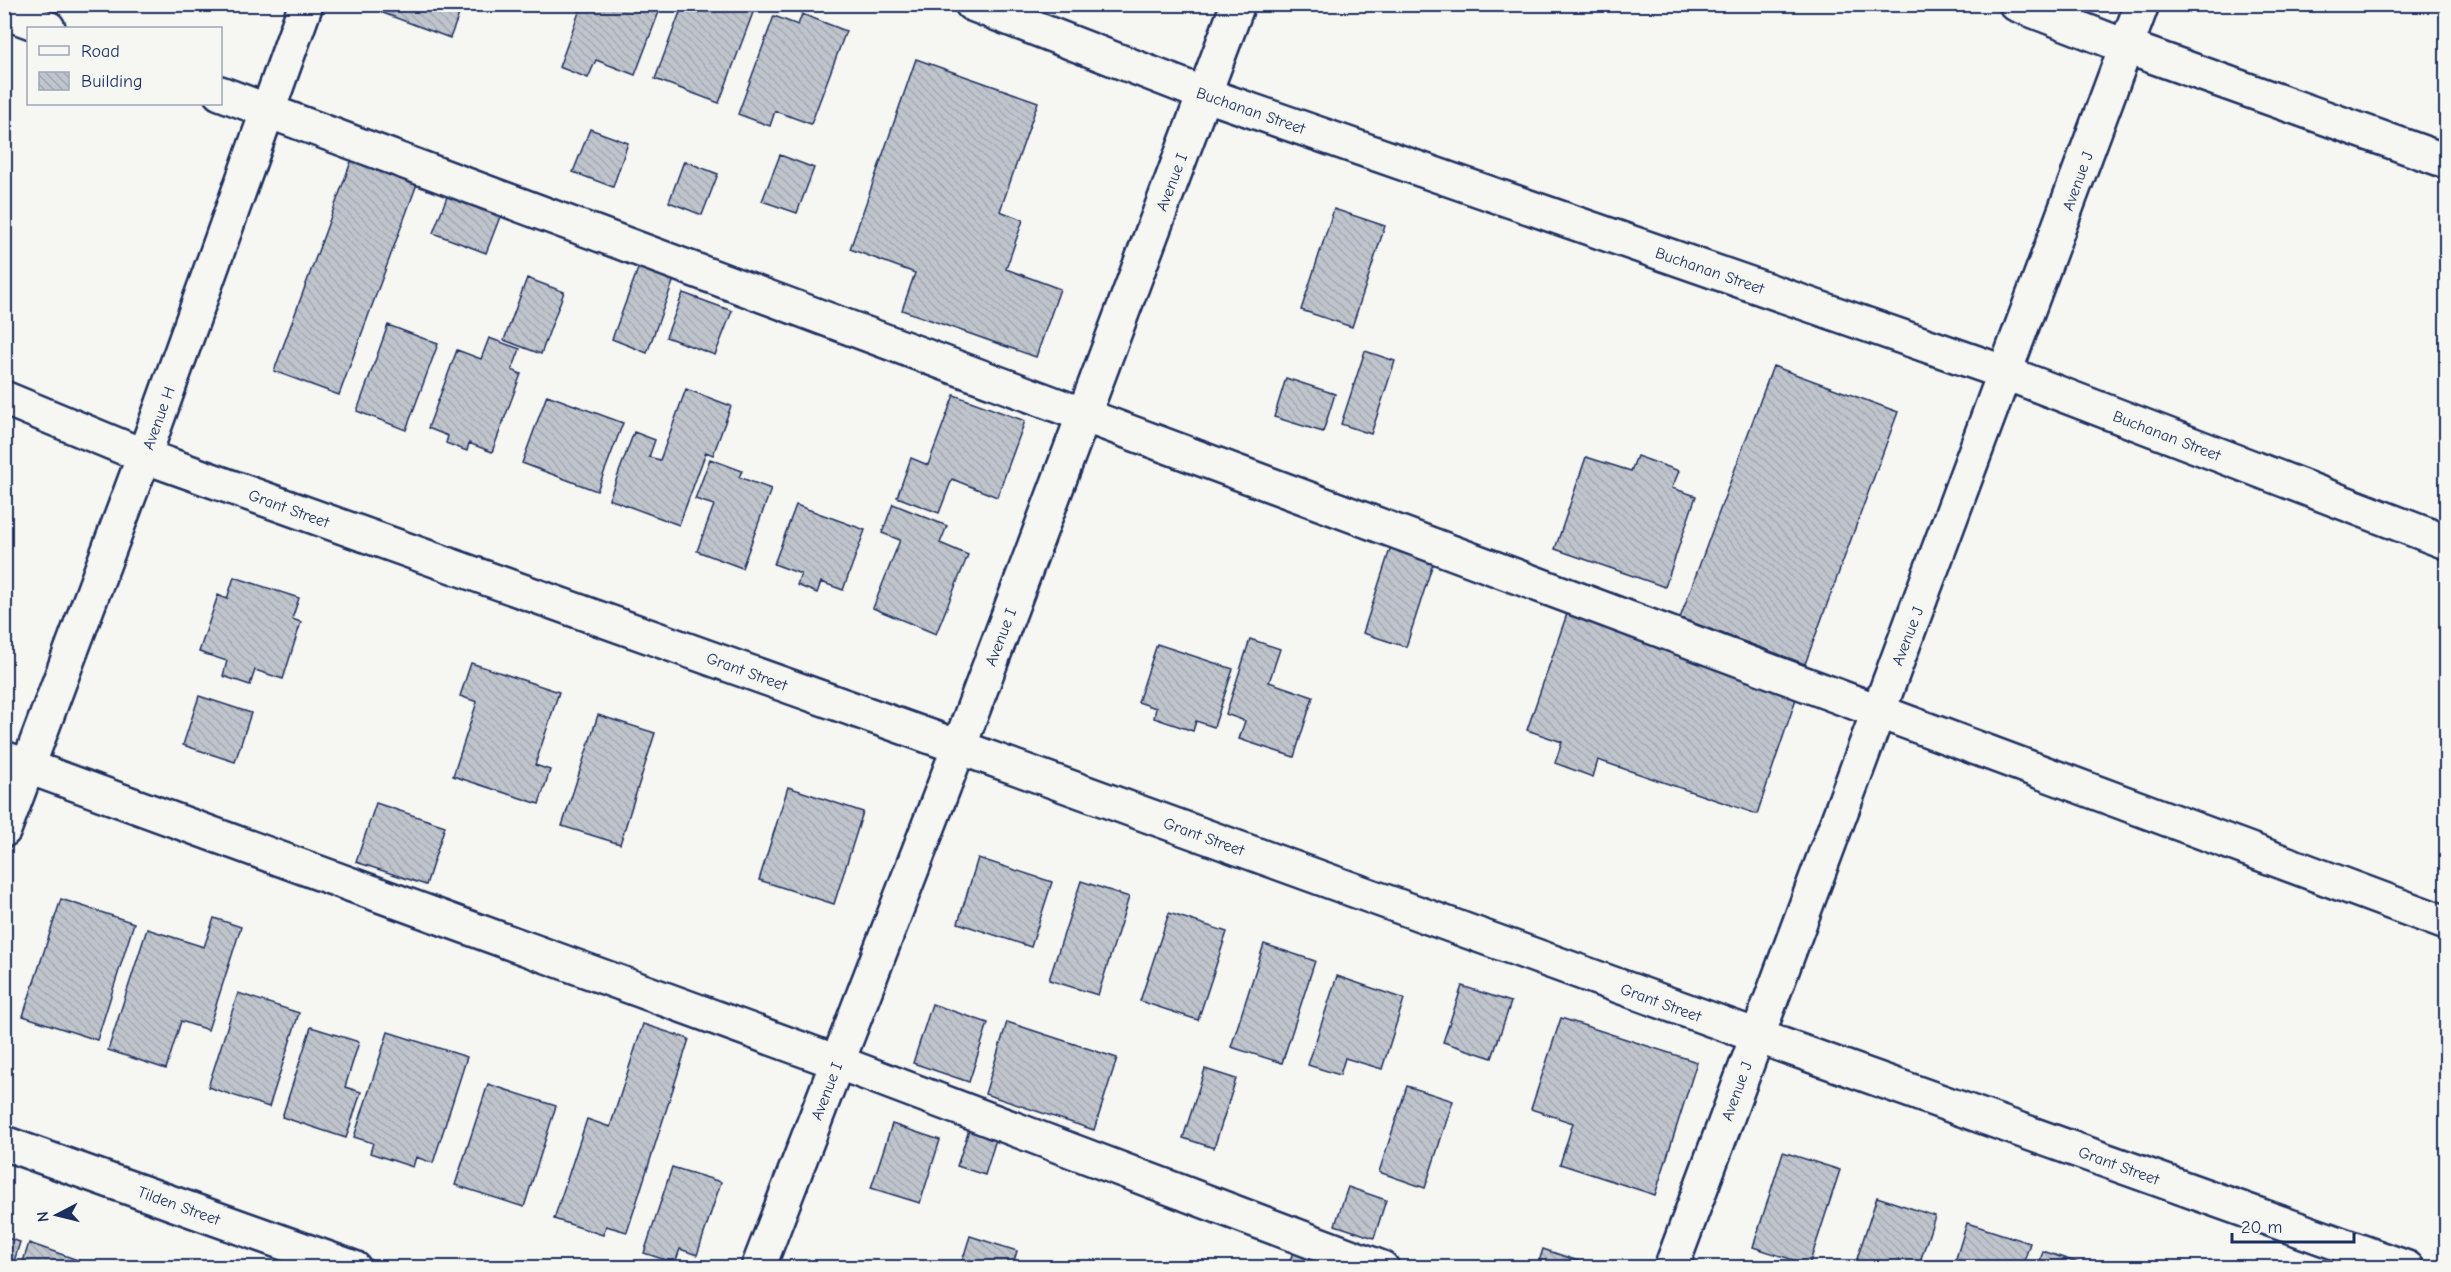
<svg xmlns="http://www.w3.org/2000/svg" width="2451" height="1272" font-family="'Comic Neue',sans-serif">
<defs>
<pattern id="building-back-hatch" width="6" height="6" patternUnits="userSpaceOnUse" patternTransform="scale(1.5)"><rect width="6" height="6" fill="#c0c4cd"/><path d="M-1 5l2 2M0 0l6 6M5-1l2 2" fill="none" stroke="#a4a9b2"/></pattern>
</defs>
<rect width="100%" height="100%" fill="#f6f6f2"/>
<filter id="ink" filterUnits="userSpaceOnUse"><feTurbulence type="fractalNoise" baseFrequency=".0167" numOctaves="2"/><feDisplacementMap in="SourceGraphic" scale="12" xChannelSelector="R" yChannelSelector="G"/><feConvolveMatrix kernelMatrix="1 2 1 2 8 2 1 2 1" color-interpolation-filters="sRGB"/></filter>
<g filter="url(#ink)">
<!-- building -->
<path fill="url(#building-back-hatch)" stroke="#1b2f5e" stroke-width="1.5" d="M386 4H463L450 38 383 13Z
M469 4H485L483 10Z
M582 4H662L635 75 596 60 588 78 559 67Z
M683 4H740L754 10 719 103 655 79Z
M802 14 846 31 811 124 775 111 770 126 738 114 774 16 798 25Z
M916 59 1038 102 1000 211 1023 220 1006 269 1060 289 1036 357 902 310 915 273 850 249Z
M590 129 628 143 613 187 573 172Z
M780 155 814 168 797 213 762 201Z
M352 159 417 184 339 395 274 371Z
M684 161 718 174 702 215 669 202Z
M450 189 503 209 486 253 433 233Z
M1334 209 1385 226 1352 327 1301 310Z
M642 258 677 271 647 353 612 339Z
M527 278 564 292 541 354 504 340Z
M683 293 732 311 715 355 666 337Z
M388 325 438 344 406 430 357 411Z
M489 338 520 349 512 370 521 374 492 452 469 443 467 451 446 443 448 436 428 428 457 350 481 359Z
M1365 351 1395 361 1371 434 1341 424Z
M1773 366 1898 412 1805 664 1680 618Z
M1286 378 1335 394 1323 432 1274 417Z
M686 389 731 406 713 455 706 452 679 525 609 499 634 432 655 440 649 457 660 460Z
M547 395 623 423 597 491 522 463Z
M954 395 1025 421 997 497 952 479 939 513 897 497 911 458 928 465Z
M1637 456 1679 471 1672 488 1696 496 1665 587 1555 549 1586 457 1631 471Z
M710 459 742 471 739 477 771 489 742 568 697 551 714 505 695 499Z
M893 504 947 526 940 543 968 555 936 634 873 608 900 540 882 533Z
M796 505 865 530 843 590 821 582 817 593 797 585 801 574 774 564Z
M1392 543 1435 557 1406 647 1363 633Z
M234 577 299 598 292 619 301 622 283 679 255 670 250 685 223 676 227 661 199 652 218 595 227 599Z
M1569 608 1800 687 1757 814 1598 760 1593 777 1555 763 1562 742 1527 730Z
M1250 639 1280 649 1269 682 1313 697 1294 757 1239 739 1245 721 1226 714Z
M1157 644 1233 669 1214 727 1196 721 1193 731 1154 718 1156 708 1138 702Z
M471 663 559 692 535 765 550 770 539 804 453 776 477 702 460 696Z
M199 696 251 713 235 762 183 745Z
M598 715 655 733 620 844 562 826Z
M788 787 863 812 834 904 759 880Z
M376 803 445 826 426 885 356 862Z
M978 858 1052 882 1031 947 958 923Z
M1081 881 1129 897 1098 995 1049 980Z
M61 899 134 923 97 1040 23 1016Z
M1169 913 1227 932 1198 1020 1140 1001Z
M214 918 241 927 208 1030 181 1021 166 1069 108 1050 147 929 204 947Z
M1264 944 1315 961 1282 1063 1231 1047Z
M1337 976 1404 999 1382 1069 1345 1058 1340 1075 1308 1065Z
M1462 986 1511 1002 1492 1058 1443 1042Z
M238 993 299 1013 269 1107 208 1087Z
M932 1004 988 1023 969 1082 913 1063Z
M1561 1018 1697 1062 1655 1195 1560 1164 1573 1123 1531 1109Z
M1007 1022 1117 1058 1094 1130 985 1094Z
M643 1024 689 1039 627 1232 606 1226 603 1235 554 1219 587 1119 610 1127Z
M311 1027 359 1042 345 1087 361 1092 346 1138 282 1117Z
M388 1032 467 1057 433 1163 416 1157 413 1167 370 1153 373 1143 354 1137Z
M1205 1069 1236 1079 1214 1148 1183 1138Z
M488 1084 556 1106 524 1207 455 1185Z
M1407 1086 1453 1101 1425 1188 1379 1172Z
M892 1124 940 1140 920 1203 871 1188Z
M969 1130 996 1139 985 1175 957 1166Z
M1783 1152 1840 1170 1809 1265 1753 1247Z
M672 1167 721 1182 697 1255 680 1249 675 1263 644 1253Z
M1348 1187 1386 1200 1374 1238 1335 1225Z
M1877 1197 1935 1216 1918 1268H1854Z
M1967 1223 2030 1243 2022 1268H1953Z
M970 1236 1017 1251 1012 1268H960Z
M4 1237 20 1242 12 1268H4Z
M29 1243 92 1265 91 1268H21Z
M1543 1249 1599 1268H1537Z
M1293 1251 1316 1258 1313 1268H1288Z
M2043 1251 2093 1268H2038Z"/>
<g fill="none" stroke-linecap="round" stroke-linejoin="round">
<defs>
<path id="minor" d="M972 4 1204 94 2006 373 2446 542
M2016 4 2127 47 2446 161
M4 12 48 28
M220 93 2446 923
M4 398 144 456 959 747 1757 1036 2407 1268
M4 758 837 1062 1382 1268
M4 830 144 456 306 4
M4 1143 354 1268
M758 1268 959 747 1238 4
M1671 1268 2142 4"/>
</defs>
<!-- minor casing -->
<use href="#minor" stroke="#1b2f5e" stroke-width="38"/>
<!-- minor -->
<use href="#minor" stroke="#f6f6f2" stroke-width="33"/>
</g>
</g>
<g text-anchor="middle" stroke-width="4.5" stroke-linejoin="round" paint-order="stroke">
<!-- street labels -->
<g font-size="16" fill="#1b2f5e" stroke="#f6f6f2">
<text transform="translate(1251 110) rotate(19)" y="6">Buchanan Street</text>
<text transform="translate(2077 181) rotate(-70)" y="6">Avenue J</text>
<text transform="translate(1171 182) rotate(-69)" y="6">Avenue I</text>
<text transform="translate(1710 270) rotate(19)" y="6">Buchanan Street</text>
<text transform="translate(158 418) rotate(-70)" y="6">Avenue H</text>
<text transform="translate(2167 435) rotate(21)" y="6">Buchanan Street</text>
<text transform="translate(289 508) rotate(20)" y="6">Grant Street</text>
<text transform="translate(1907 636) rotate(-69)" y="6">Avenue J</text>
<text transform="translate(1000 637) rotate(-69)" y="6">Avenue I</text>
<text transform="translate(747 671) rotate(20)" y="6">Grant Street</text>
<text transform="translate(1204 836) rotate(20)" y="6">Grant Street</text>
<text transform="translate(1661 1002) rotate(20)" y="6">Grant Street</text>
<text transform="translate(826 1091) rotate(-69)" y="6">Avenue I</text>
<text transform="translate(1736 1091) rotate(-70)" y="6">Avenue J</text>
<text transform="translate(2119 1165) rotate(20)" y="6">Grant Street</text>
<text transform="translate(179 1205) rotate(20)" y="6">Tilden Street</text>
</g>
</g>
<!-- margin -->
<rect width="2451" height="1272" fill="none" stroke="#f6f6f2" stroke-width="24"/>
<rect x="12" y="12" width="2427" height="1248" fill="none" stroke="#1b2f5e" stroke-width="2" filter="url(#ink)"/>
<!-- legend -->
<rect x="27" y="27" width="195" height="78" fill="#f6f6f2" stroke="#9ea6b7" stroke-width="1.5"/>
<rect x="39" y="46" width="30" height="9" fill="#f6f6f2" stroke="#9ea6b7" stroke-width="1.5"/>
<text x="81" y="57" font-size="18" fill="#1b2f5e">Road</text>
<rect x="39" y="72" width="30" height="18" fill="url(#building-back-hatch)" stroke="#9ea6b7" stroke-width="1.5"/>
<text x="81" y="87" font-size="18" fill="#1b2f5e">Building</text>
<!-- north arrow -->
<g transform="translate(57 1215) rotate(263)" stroke="#f6f6f2" stroke-width="4.5" paint-order="stroke">
<path d="M0-4.5L10 22L0 15L-10 22Z" fill="#1b2f5e"/>
<text y="-9" font-size="16" font-weight="bold" text-anchor="middle" fill="#1b2f5e">N</text>
</g>
<!-- scale -->
<path d="M2232 1233v9h122v-9" fill="none" stroke="#1b2f5e" stroke-width="3"/>
<text x="2241" y="1233" font-size="18" fill="#1b2f5e" stroke="#f6f6f2" stroke-width="4.5" paint-order="stroke">20 m</text>
</svg>
